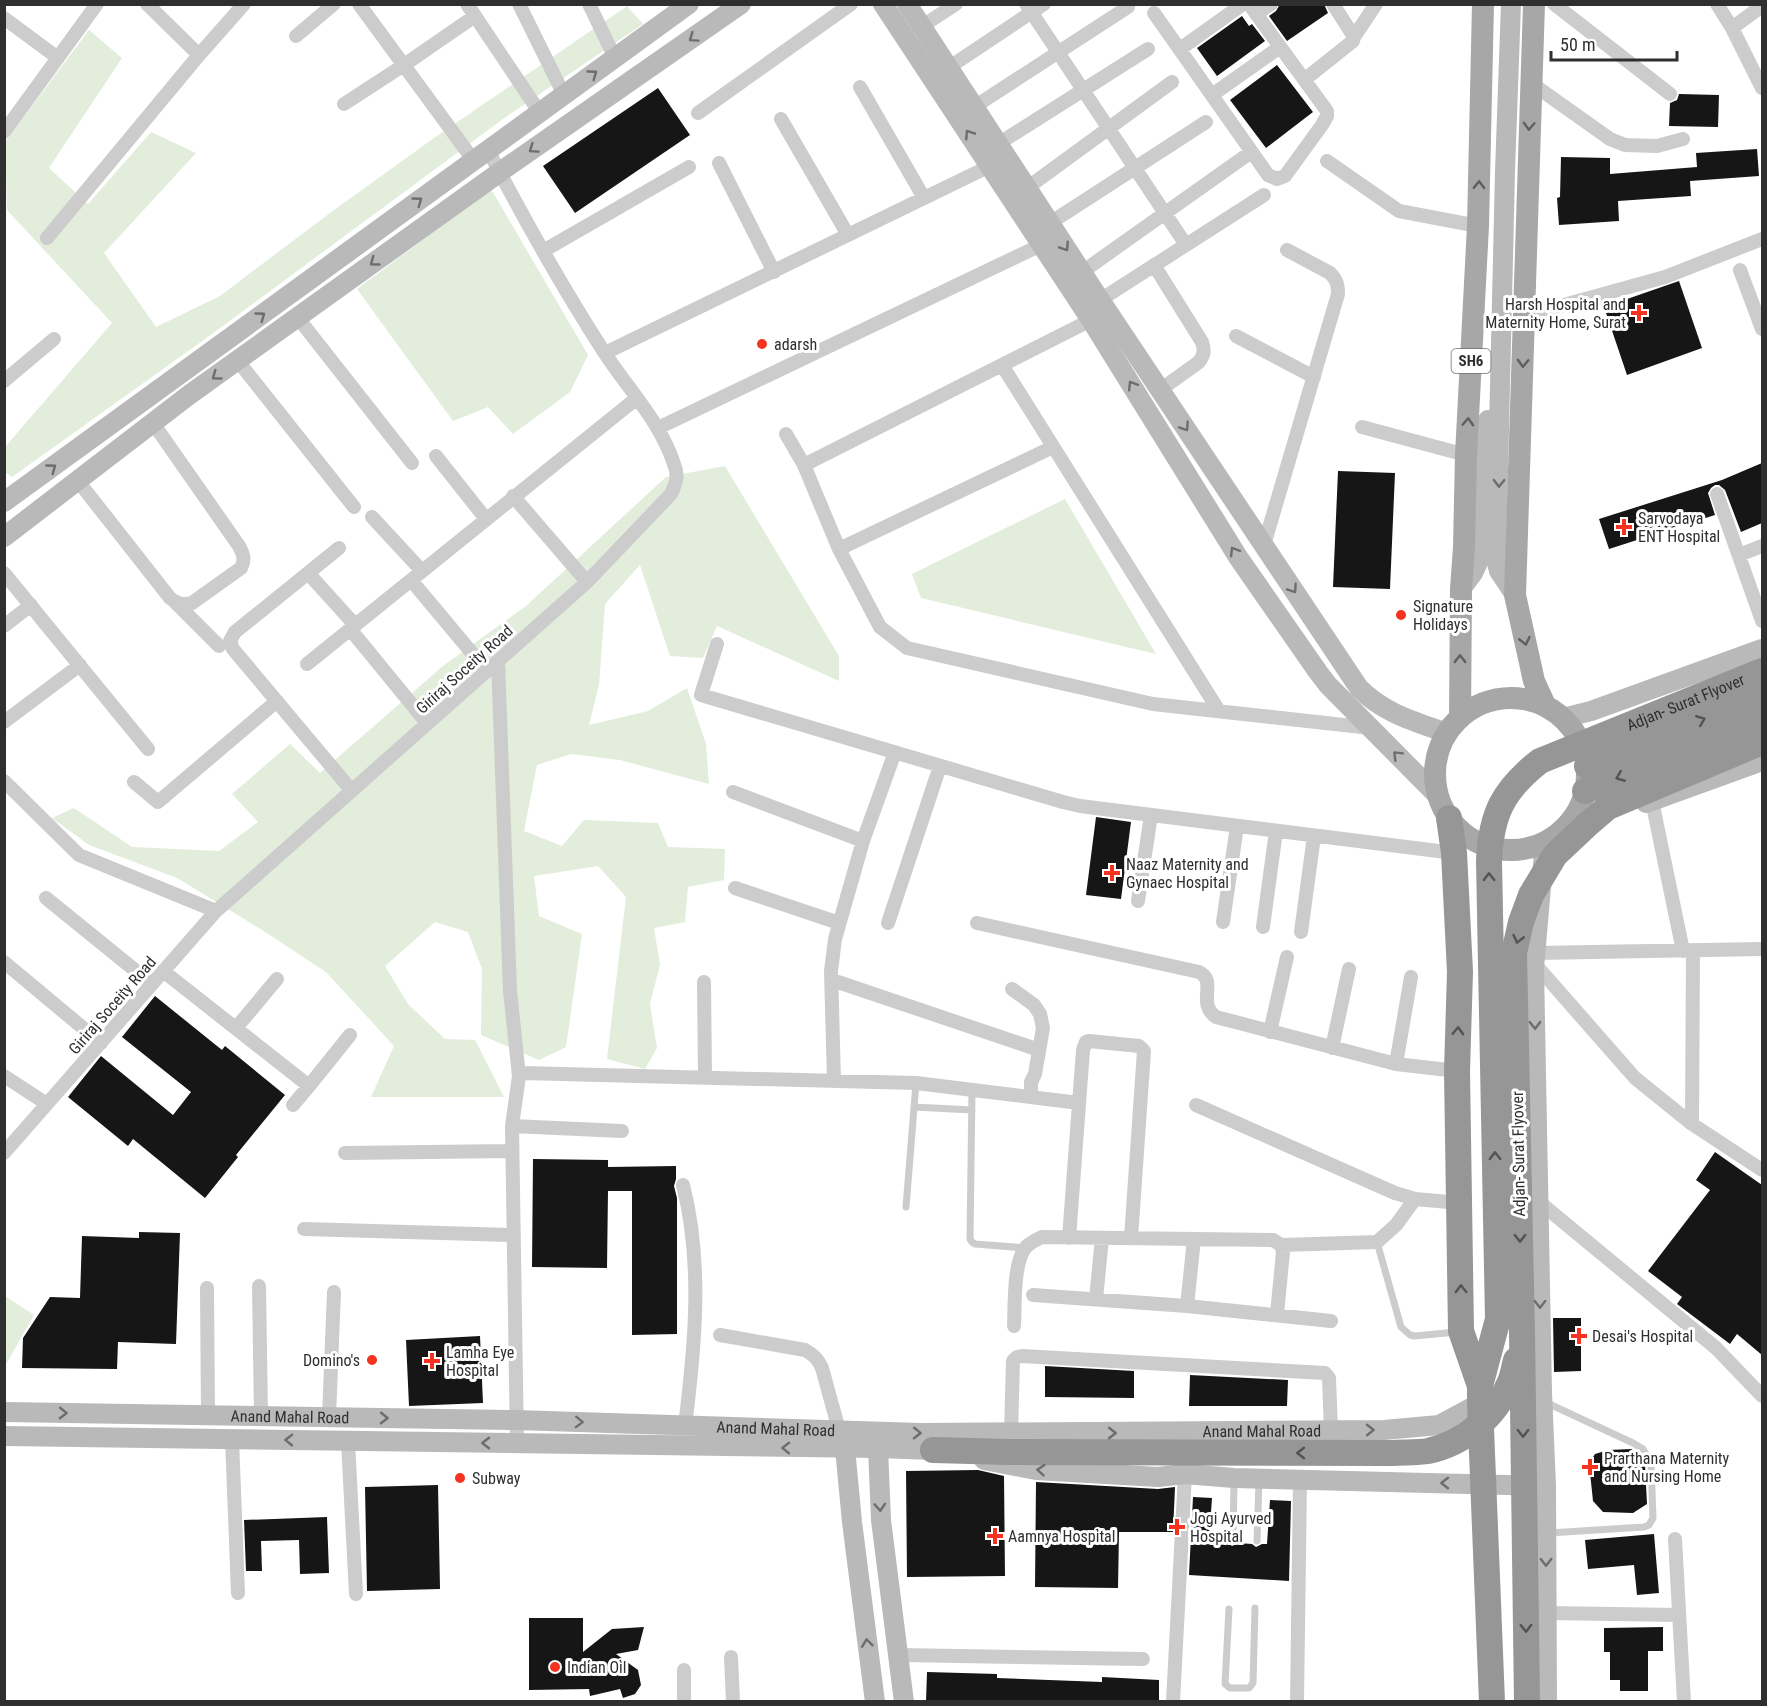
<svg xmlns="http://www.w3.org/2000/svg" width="1767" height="1706" font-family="'Roboto Condensed',sans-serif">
<rect width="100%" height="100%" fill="#fff"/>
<!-- green -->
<path fill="#e2eddb" d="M627 6 643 24 503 119 212 334 12 477 5 472V447L112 323 7 210 5 142 89 30 122 58 49 168 88 204 151 132 196 153 104 253 156 327 220 296 334 210 434 138Z
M491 189 588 355 570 392 513 434 488 407 453 421 357 289Z
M725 466 839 656V681L717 626 703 658 670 656 640 565 605 604 599 685 589 725 648 711 687 688 706 744 709 784 620 760 571 754 537 765 524 831 562 846 584 820 658 823 668 847 725 849 724 880 688 887 685 922 654 928 660 965 650 1004 657 1048 645 1069 607 1059 626 897 598 866 534 876 539 916 582 934 566 1047 539 1060 481 1035 482 969 468 932 435 922 385 966 408 1004 445 1039 475 1040 504 1097H371L394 1046 326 972 259 928 177 878 89 845 52 818 74 808 132 847 219 851 258 822 232 794 290 744 320 773 443 666 526 606 666 477Z
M1065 499 1156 654 921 598 912 574Z
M5 1296 34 1315 5 1366Z"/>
<!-- building -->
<path fill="#161616" d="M1280 4H1324L1328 13 1287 41 1269 16 1276 11Z
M1242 16 1249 26 1252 24 1265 41 1217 76 1197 48Z
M1277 65 1313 112 1266 148 1230 100Z
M658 88 690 135 575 213 543 166Z
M1679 94 1719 95 1718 127 1669 126 1670 103 1677 100Z
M1757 149 1759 176 1690 181 1691 196 1618 201 1619 221 1559 225 1557 198 1560 197 1561 157 1610 158V174L1697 167 1696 153Z
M1679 281 1702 348 1627 375 1604 307Z
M1762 463V523L1741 532 1725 490 1719 485H1715L1711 488 1708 493 1715 515 1609 549 1599 519 1722 480Z
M1338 471 1395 473 1390 589 1333 587Z
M1096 817 1131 822 1121 899 1086 895Z
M155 996 222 1050 225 1046 285 1095 236 1155 238 1157 205 1198 133 1139 128 1146 68 1097 101 1056 173 1115 191 1092 122 1037Z
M1715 1152 1762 1185V1355L1737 1334 1730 1344 1677 1304 1682 1297 1648 1271 1710 1190 1696 1180Z
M533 1159 608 1160V1167L676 1166V1179L674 1186 677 1198V1334L632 1335V1191H608L607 1268 532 1267Z
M139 1232 180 1233 176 1344 118 1342 117 1369 22 1368 23 1338 50 1297 80 1298 82 1236 139 1238Z
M1553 1318H1581V1371L1554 1372Z
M480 1336 483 1403 409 1406 406 1340Z
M1045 1366 1134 1371V1398L1045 1397Z
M1190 1375 1288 1380 1287 1406H1189Z
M1631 1449 1640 1455 1645 1465 1647 1504 1633 1513 1603 1512 1593 1501 1589 1463 1595 1454 1608 1450Z
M978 1470 1004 1476 1005 1576 907 1577 906 1471Z
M1036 1482 1158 1489 1175 1487 1173 1532H1119L1118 1588 1035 1587Z
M438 1485 440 1589 367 1591 365 1487Z
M1193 1497 1212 1498 1209 1542 1228 1543 1232 1546 1238 1543 1252 1544 1256 1547 1262 1544H1267L1270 1500 1291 1501 1289 1581 1189 1575Z
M327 1517 329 1573 300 1574 299 1540 261 1541 262 1571H246L244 1520Z
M1654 1534 1659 1593 1637 1595 1634 1565 1588 1569 1585 1540Z
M529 1618H583V1652L612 1629 644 1627 638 1650 616 1654 638 1670 641 1685 635 1694 623 1698 620 1689 590 1696 589 1689 529 1690Z
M1663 1627V1651H1648V1691H1620V1680H1610V1652H1604V1628Z
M927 1672 997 1674V1678L1102 1682V1677L1159 1680V1701H926Z"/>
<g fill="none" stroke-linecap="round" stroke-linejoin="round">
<!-- lane -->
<path stroke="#ccc" stroke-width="7" d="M972 1090 970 1239 972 1242 975 1244 1026 1248
M914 1107 972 1110
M906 1207 916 1083
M1377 1242 1401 1327 1410 1335 1415 1336 1456 1332
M1545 1402 1633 1443 1643 1449 1651 1463 1653 1518 1649 1525 1644 1527 1549 1533
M1233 1540 1234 1480
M1257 1541 1259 1482
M1229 1609 1225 1684 1230 1688H1249L1253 1683 1255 1608"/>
<!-- street -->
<path stroke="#ccc" stroke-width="14" d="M147 4 199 55 244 4
M359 4 474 161
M467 4 540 113
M519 4 564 95
M589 4 615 58
M1026 4 1186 245
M1554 4 1670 94
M1717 4 1732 28 1762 88
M1154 13 1268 175 1277 179 1285 176 1322 125 1327 116V111L1249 4
M1256 14 1271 4
M4 18 58 58
M921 27 956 4
M1732 28 1762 6
M296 36 334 4
M1354 37 1376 4
M1180 49 1243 4
M948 68 1044 4
M1304 80 1353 41 1354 37 1333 4
M1531 83 1610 139 1625 145 1657 146 1683 139
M860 87 924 198
M1212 95 1280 47
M344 104 404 65 475 16
M974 107 1128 7
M698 113 851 4
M781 119 848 235
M4 132 97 4
M998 144 1148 49
M1327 161 1399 211 1478 226
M719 163 774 272
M1027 188 1172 82
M1050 223 1206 122
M47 238 199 55
M543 251 689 167
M1154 265 1202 342C1205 351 1204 355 1199 362L1160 390
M1740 270 1762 329
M1082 272 1247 155
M1100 300 1264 195
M1524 316 1665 277 1762 239
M298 318 412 463
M1236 336 1314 377
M605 353 990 166
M238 361 354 507
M1002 365 1219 711
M4 381 54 339
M1362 427 1466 455
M658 428 1041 245
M786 434 804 465 839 549 880 627 907 648 1153 704 1371 728
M436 456 486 519
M804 465 1091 320
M78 481 170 598C177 604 183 605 192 603L241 568C245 560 244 555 239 546L153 423
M1717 494 1762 621
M513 496 587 582
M372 517 422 571
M1264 545 1338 294C1338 285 1337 280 1330 273L1287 250
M339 548 235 632 230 641 233 649 352 791
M839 549 1053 447
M1739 555 1762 546
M4 573 148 749
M308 573 355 625
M411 580 487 671
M176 603 219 646
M4 626 31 605
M350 629 427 723
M717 644 701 695 1063 802 1080 806 1454 853
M498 661 510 991 519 1076 512 1126 517 1443
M307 664 637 398
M4 722 80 665
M4 781 79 855 216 911
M134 782 158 802 277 701
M733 792 863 841
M1652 801 1683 951
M735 888 839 923
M46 898 152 984
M1138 901 1151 815
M1223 922 1237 826
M888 923 940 766
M977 923 1199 972C1218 981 1196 1003 1216 1017L1396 1064 1457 1071
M1263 927 1276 831
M1301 932 1314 836
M1536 953 1762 949
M4 962 101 1043
M1535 964 1635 1078 1692 1124 1762 1170
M163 971 309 1086 350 1035
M832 980 1039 1050
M704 982 705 1077
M1012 989 1034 1005 1040 1014 1043 1028 1035 1074 1031 1082V1097
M236 1028 277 979
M1270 1032 1287 957
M1332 1048 1349 969
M1396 1064 1411 977
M4 1076 47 1104
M519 1076 523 1073 916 1083 1079 1103
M834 1080 831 971 835 939 863 841 895 752
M293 1105 309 1086
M1196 1105 1395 1193 1415 1199 1460 1203
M1692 1124 1693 950
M512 1126 622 1131
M4 1153 216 911 587 582 671 494C676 483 679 476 674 464 660 421 628 389 604 352 562 287 524 219 488 150
M345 1153 512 1151
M683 1185C703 1263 695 1346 685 1426
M1538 1201 1716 1348 1762 1396
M304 1229 514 1235
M1069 1238 1083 1050 1086 1042 1089 1041 1139 1046 1144 1051 1131 1238
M1281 1245 1377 1242 1396 1225 1415 1199
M259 1286 261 1416
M207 1288 208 1415
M1033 1295 1187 1306 1331 1321
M1096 1299 1102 1238
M1187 1306 1194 1239
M1014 1326C1015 1306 1013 1262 1026 1247 1031 1242 1036 1240 1042 1237L1273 1240 1281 1245 1283 1252 1277 1314
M720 1335 805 1350C814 1355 818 1359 822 1368L839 1430
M329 1417 334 1292
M1011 1433 1013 1361 1017 1357 1022 1356 1325 1373 1329 1378 1331 1431
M232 1439 238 1593
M348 1442 356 1594
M1675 1539 1684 1702
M1546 1613 1679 1615
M899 1655 1143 1659
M731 1657 733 1702
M684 1670V1702
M1173 1702 1185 1474
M1297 1702 1300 1480"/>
<!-- secondary -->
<g stroke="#b9b9b9" stroke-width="20">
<path d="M883 4 1091 320 1238 557 1318 672 1328 685 1439 797"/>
<path d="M907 4 1100 300 1359 688C1383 713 1416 722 1447 733"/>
<path d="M1511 4 1505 171 1496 559 1499 571 1515 595"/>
<path d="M4 502 689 4"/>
<path d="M4 537 189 395 500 172 741 4"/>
<path d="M1461 589 1473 573 1478 562 1488 420"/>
<path d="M1563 718 1591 711 1762 649"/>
<path d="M1646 803 1762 761"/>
<path d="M1545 841 1534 968 1542 1392 1546 1486 1547 1702"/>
<path id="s1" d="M4 1412 516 1420 920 1433 1384 1430 1439 1425 1480 1403 1542 1392"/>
<path d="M4 1436 878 1448 933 1450 946 1452"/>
<path d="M845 1448 852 1522 875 1702"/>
<path d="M878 1448 881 1520 904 1702"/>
<path d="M984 1460 1036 1470 1158 1477 1185 1474 1234 1478 1546 1486"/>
</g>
<!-- primary -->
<path stroke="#a7a7a7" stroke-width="22" d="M1534 4 1515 595 1534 681 1545 705
M1435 774a76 76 0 1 1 152 0a76 76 0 1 1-152 0Z
M1460 718 1461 589 1464 547 1466 455 1478 226 1483 4"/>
<!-- highway -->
<path stroke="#969696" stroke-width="26" d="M1587 766 1762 695
M1585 791 1762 718
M1449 818 1454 853 1460 972 1457 1071 1461 1331 1480 1386V1403L1492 1702
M1480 1386 1498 1319
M933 1450 1009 1452"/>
<!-- highway-bridge -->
<g stroke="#969696" stroke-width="26">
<path id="s2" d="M1498 1319 1489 861C1491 814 1503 790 1540 761L1762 671"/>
<path d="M1009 1452 1391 1453C1403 1452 1417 1453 1428 1451 1465 1443 1496 1416 1510 1382 1513 1375 1514 1367 1516 1360"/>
<path d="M1527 1702 1522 1333 1514 953 1521 922 1531 895 1555 855 1587 825 1608 807 1762 742"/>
</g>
</g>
<!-- one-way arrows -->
<defs><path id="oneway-chevron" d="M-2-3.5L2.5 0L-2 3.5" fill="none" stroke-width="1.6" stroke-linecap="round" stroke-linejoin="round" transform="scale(1.5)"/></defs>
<g stroke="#6d6d6d">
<use href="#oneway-chevron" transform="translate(693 38) rotate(145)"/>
<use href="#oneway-chevron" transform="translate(593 74) rotate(-36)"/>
<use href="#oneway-chevron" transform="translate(969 134) rotate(-123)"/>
<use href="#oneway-chevron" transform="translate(533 149) rotate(145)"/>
<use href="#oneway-chevron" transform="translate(418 201) rotate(-36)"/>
<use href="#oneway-chevron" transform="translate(1065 247) rotate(57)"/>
<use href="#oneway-chevron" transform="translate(374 262) rotate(144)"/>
<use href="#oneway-chevron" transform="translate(261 316) rotate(-36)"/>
<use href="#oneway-chevron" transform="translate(216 376) rotate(144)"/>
<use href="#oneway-chevron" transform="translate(1132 385) rotate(-122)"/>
<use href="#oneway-chevron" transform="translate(1185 427) rotate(56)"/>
<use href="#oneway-chevron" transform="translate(52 468) rotate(-36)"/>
<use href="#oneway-chevron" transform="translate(1499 483) rotate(91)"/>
<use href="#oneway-chevron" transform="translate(1234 551) rotate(-122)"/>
<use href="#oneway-chevron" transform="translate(1293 589) rotate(56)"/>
<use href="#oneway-chevron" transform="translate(1397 755) rotate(-135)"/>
<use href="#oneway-chevron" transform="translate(1535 1025) rotate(89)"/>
<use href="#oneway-chevron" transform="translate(1540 1304) rotate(89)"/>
<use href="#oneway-chevron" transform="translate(63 1413) rotate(1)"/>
<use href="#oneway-chevron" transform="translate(384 1418) rotate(1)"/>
<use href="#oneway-chevron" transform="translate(579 1422) rotate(2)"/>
<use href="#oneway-chevron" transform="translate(1370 1430) rotate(-1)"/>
<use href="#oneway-chevron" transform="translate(917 1433) rotate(1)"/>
<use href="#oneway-chevron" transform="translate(1112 1433)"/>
<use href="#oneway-chevron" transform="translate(289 1440) rotate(-179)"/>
<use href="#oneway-chevron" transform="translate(486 1443) rotate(-180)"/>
<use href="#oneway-chevron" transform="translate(786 1448) rotate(-179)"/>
<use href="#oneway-chevron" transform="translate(1041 1470) rotate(-175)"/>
<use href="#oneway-chevron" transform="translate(1445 1483) rotate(180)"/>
<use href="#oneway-chevron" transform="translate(880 1507) rotate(86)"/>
<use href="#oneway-chevron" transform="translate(1546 1562) rotate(90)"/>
<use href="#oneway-chevron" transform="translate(867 1643) rotate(-97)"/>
</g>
<g stroke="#5f5f5f">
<use href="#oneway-chevron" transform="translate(1529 126) rotate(92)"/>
<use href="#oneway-chevron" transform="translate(1479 185) rotate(-89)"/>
<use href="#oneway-chevron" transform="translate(1523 363) rotate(92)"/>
<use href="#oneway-chevron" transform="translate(1468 422) rotate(-87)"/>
<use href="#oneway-chevron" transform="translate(1525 641) rotate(77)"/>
<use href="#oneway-chevron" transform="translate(1460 659) rotate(-90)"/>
</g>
<g stroke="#535353">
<use href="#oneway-chevron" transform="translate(1701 720) rotate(-22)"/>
<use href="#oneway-chevron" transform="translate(1620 777) rotate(158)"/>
<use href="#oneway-chevron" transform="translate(1489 877) rotate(-91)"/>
<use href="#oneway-chevron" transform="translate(1518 939) rotate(103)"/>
<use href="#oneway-chevron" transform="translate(1458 1031) rotate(-88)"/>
<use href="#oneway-chevron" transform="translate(1495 1156) rotate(-91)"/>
<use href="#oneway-chevron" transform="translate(1520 1238) rotate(89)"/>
<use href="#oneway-chevron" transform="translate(1461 1289) rotate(-91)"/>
<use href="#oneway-chevron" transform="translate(1523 1433) rotate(89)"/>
<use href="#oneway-chevron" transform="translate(1301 1453) rotate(-180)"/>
<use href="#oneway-chevron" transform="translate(1526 1628) rotate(89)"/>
</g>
<!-- markers -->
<g fill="#f63221" stroke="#fff" stroke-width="2">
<path d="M1636 304h6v6h6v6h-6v6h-6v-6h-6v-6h6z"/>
<circle cx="762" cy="344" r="6"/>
<path d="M1621 518h6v6h6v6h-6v6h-6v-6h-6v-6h6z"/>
<circle cx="1401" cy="615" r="6"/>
<path d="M1109 864h6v6h6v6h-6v6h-6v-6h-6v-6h6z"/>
<path d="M1576 1327h6v6h6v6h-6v6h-6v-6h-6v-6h6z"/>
<circle cx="372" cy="1360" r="6"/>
<path d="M429 1352h6v6h6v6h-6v6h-6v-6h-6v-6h6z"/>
<path d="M1587 1458h6v6h6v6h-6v6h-6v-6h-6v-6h6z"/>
<circle cx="460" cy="1478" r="6"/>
<path d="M1174 1518h6v6h6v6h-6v6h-6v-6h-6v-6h6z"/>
<path d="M992 1527h6v6h6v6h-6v6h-6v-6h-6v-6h6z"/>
<circle cx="555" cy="1667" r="6"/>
</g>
<g text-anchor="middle" stroke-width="6" stroke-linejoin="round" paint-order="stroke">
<!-- shield labels -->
<rect fill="#fff" stroke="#6d6d6d" stroke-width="1.5" x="1451.5" y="349" width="39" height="24" rx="4.5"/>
<g font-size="15" font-weight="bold" fill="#2f2f2f">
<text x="1471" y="366">SH6</text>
</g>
<!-- poi labels -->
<g font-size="16" fill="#2f2f2f" stroke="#fff" text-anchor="start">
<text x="1626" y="310" text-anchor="end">Harsh Hospital and<tspan x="1626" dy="18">Maternity Home, Surat</tspan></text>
<text x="774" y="350">adarsh</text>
<text x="1638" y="524">Sarvodaya<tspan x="1638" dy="18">ENT Hospital</tspan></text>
<text x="1413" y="612">Signature<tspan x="1413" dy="18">Holidays</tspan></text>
<text x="1126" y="870">Naaz Maternity and<tspan x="1126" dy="18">Gynaec Hospital</tspan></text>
<text x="1592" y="1342">Desai's Hospital</text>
<text x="446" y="1358">Lamha Eye<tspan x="446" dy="18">Hospital</tspan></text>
<text x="360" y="1366" text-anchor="end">Domino's</text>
<text x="1604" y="1464">Prarthana Maternity<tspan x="1604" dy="18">and Nursing Home</tspan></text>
<text x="472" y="1484">Subway</text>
<text x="1190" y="1524">Jogi Ayurved<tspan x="1190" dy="18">Hospital</tspan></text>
<text x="1008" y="1542">Aamnya Hospital</text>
<text x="567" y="1673">Indian Oil</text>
</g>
<!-- street labels -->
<g font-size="16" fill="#2f2f2f" stroke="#fff">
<text transform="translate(464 669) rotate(-42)" y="6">Giriraj Soceity Road</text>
<text dy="6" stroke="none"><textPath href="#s2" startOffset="732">Adjan- Surat Flyover</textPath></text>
<text transform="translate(112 1005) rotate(-49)" y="6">Giriraj Soceity Road</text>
<text transform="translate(1518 1154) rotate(-91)" y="6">Adjan- Surat Flyover</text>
<text dy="6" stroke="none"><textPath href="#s1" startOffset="286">Anand Mahal Road</textPath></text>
<text dy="6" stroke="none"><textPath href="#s1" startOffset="772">Anand Mahal Road</textPath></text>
<text dy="6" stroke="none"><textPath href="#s1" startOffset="1258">Anand Mahal Road</textPath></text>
</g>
</g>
<!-- border -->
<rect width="1767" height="1706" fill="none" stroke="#2f2f2f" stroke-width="12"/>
<!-- scale -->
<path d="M1551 51v9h126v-9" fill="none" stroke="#2f2f2f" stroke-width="3"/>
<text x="1560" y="51" font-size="18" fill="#2f2f2f" stroke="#ffffff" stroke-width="4.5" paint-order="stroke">50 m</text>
</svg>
